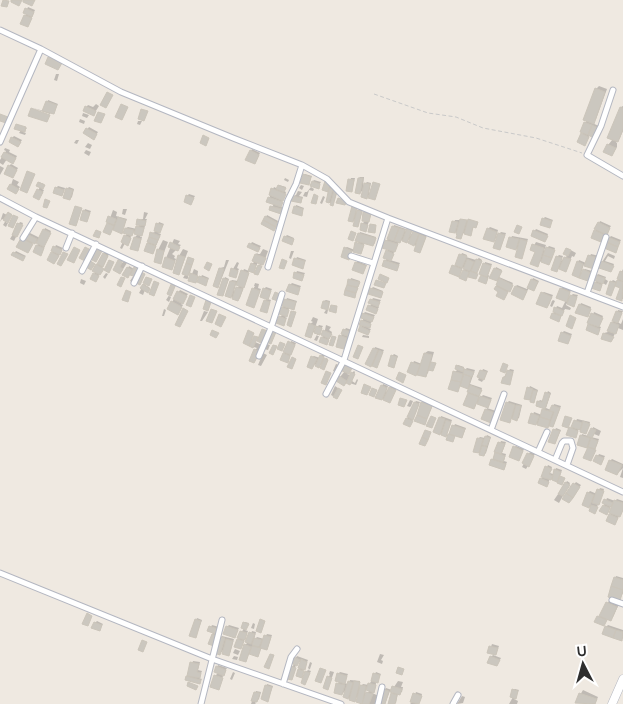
<svg xmlns="http://www.w3.org/2000/svg" width="623" height="704" font-family="Cabin,sans-serif">
<rect width="100%" height="100%" fill="#efe9e1"/>
<!-- shadow -->
<path fill="#0003" fill-rule="evenodd" d="M28 7 35 10 28 26 25 16 27 13V9Z
M56 74H59L57 81 54 80Z
M599 86 607 89 596 119 592 123 599 126 590 135 585 144 582 134 584 132 585 123 587 120 596 89Z
M48 100 58 104 53 113 51 112 50 114 33 108 44 111Z
M96 104 99 106 94 114 84 110 88 105 93 107Z
M623 106V131L620 138 616 143H617V147L612 155 608 145 613 139 621 107Z
M83 113 89 115 87 118 82 116Z
M80 119 85 121 84 124 79 122Z
M138 121H142L140 125 137 124Z
M17 126 27 128 23 132 26 133 25 135 19 133 21 130Z
M89 127 98 132 95 137 85 133Z
M14 136 22 140 18 146 12 138Z
M76 140H79L77 144 74 143Z
M88 143 92 145 90 149 85 147Z
M5 148 10 150 9 152 17 156 15 160 7 159 3 165 0 163V160L6 151 4 150Z
M252 149 260 153 255 163 251 151Z
M86 150 91 152 89 156 84 153Z
M11 164 18 168 14 175 9 166Z
M0 166 4 168 0 175Z
M305 174 312 176 308 184 304 175Z
M360 177H364L363 186 367 182 371 183 369 193 370 194 367 197 364 189 360 193 359 178Z
M285 178 289 180 288 182 284 180Z
M351 178H355L352 190H347Z
M13 179 19 182 17 185 20 187 18 190 11 185Z
M314 180 321 182 318 187 313 181Z
M39 182 44 184 42 189 44 190 41 196H35L40 187 37 186Z
M331 182 330 186 338 190 333 204 327 202 330 191 324 189Z
M279 185 286 187 284 191 286 192 280 206 283 208 280 213 270 210 274 204 268 201 273 189 274 187 278 189Z
M301 185 304 186 302 190 299 188Z
M58 186 65 188 64 192 69 187 74 189 72 197 70 199 67 189 62 194 56 188Z
M311 187 314 189 313 191 309 190 307 197 303 196 305 192H307Z
M298 191 302 192 299 196 303 197 301 202 293 196 296 195Z
M189 194 195 196 191 203 187 196Z
M323 196 325 197 322 204 320 203Z
M296 205 304 208 301 214 295 207Z
M357 206 356 213 360 208 363 209 358 226 357 217 353 221 350 220Z
M85 209 91 211 87 220 84 211Z
M123 209H127L125 215 122 214Z
M113 210 117 212 116 216 127 219 121 232 112 229 108 224Z
M366 211 372 212 366 230 362 224 366 220 364 213Z
M144 212 148 213 145 219H147L144 226H145L143 233 140 237H142L139 248 137 249 135 237 138 234 136 230 131 235 130 242 128 244 125 243 122 249 120 248 127 233 126 228 128 227 137 229 140 224 138 220 143 219Z
M3 213 7 215 9 213 12 214 6 223H8L6 227 3 225 6 220 2 219 0 222Z
M267 215 278 221 275 228 266 217Z
M545 217 553 220 549 227 543 219Z
M455 220H461L478 223 476 227 474 226 470 235 463 233 460 238 457 233 451 231Z
M600 221 611 226 601 241 593 237Z
M20 222 23 223 14 241 10 239Z
M159 222 164 224 158 233 161 234 153 253 148 244 150 242 151 233 155 232Z
M394 225 406 229 405 232 410 227 413 228 410 236 416 230 427 235 420 252 417 246 410 243 413 236 407 241 402 240 399 242 390 260 400 263 397 269 385 261 387 258V251L389 249 386 241 388 239Z
M490 227 498 230 496 237 501 232 506 233 500 249 498 236 493 241 488 229Z
M45 228 51 231 43 246H45L42 253 37 245 39 243 36 241 33 242 29 250 18 247 30 233 40 238Z
M536 229 548 234 546 239 532 235Z
M360 232 376 237 375 243 373 245 365 242 361 253 352 251 350 257 345 248 347 247 355 250 359 241V234Z
M287 235 294 238 293 242 285 237Z
M512 236 528 239 522 257 518 249 507 246Z
M611 236 621 240 615 252 609 238Z
M174 239 180 241 178 244 181 245 172 254 175 256 174 258 176 259 172 269 166 258Z
M163 240 168 242 160 263 158 250Z
M252 242 261 246 258 251 249 247Z
M536 242 546 245 544 251 549 246 555 248 549 264 541 261 537 265 536 251 532 249Z
M56 245 63 248 56 261 52 253Z
M567 248 576 253 574 257 572 256 566 270 559 268 557 271V257L559 255 563 256 561 261 568 255 565 253Z
M183 249 188 251 179 274V256Z
M263 249 268 251 264 262 253 271 252 264 255 261 256 254 257 253 258 254H260ZM258 262 261 263 255 269Z
M16 251 26 256 24 258 13 255Z
M291 251H294L291 259 289 258Z
M105 252 109 254 96 281 94 274 96 272 94 270Z
M462 253 467 255 466 257 476 260 479 258 482 260 476 273 477 274 475 278 468 275 466 279 464 270 466 268 463 267 460 274 453 266 456 265Z
M608 253 615 256 614 259 608 256 605 261 614 264 611 271 602 262Z
M591 254 599 256 594 268 584 264 581 273 585 269 592 271 589 278 587 280 574 275 578 262 579 260 586 263Z
M297 257 306 260 302 268 293 265Z
M189 258 193 259 190 273 187 276H188V278L190 277 187 279 183 278 186 273Z
M126 260 128 261 122 271 114 269Z
M226 260H229L219 285 220 268 224 267Z
M357 261 367 265 363 273 356 263Z
M237 262 239 263 237 268 239 269 235 277 233 269Z
M485 262 492 264 488 275 491 277 496 267 502 270 499 277 513 283 505 297 495 289 499 281 489 276 486 282 480 280Z
M129 266 134 269 141 266 132 282 130 281 134 275 130 274 128 268Z
M194 269 198 271 197 280 192 274Z
M244 269 249 271 240 298 238 300 227 295 231 281 232 280 238 281ZM236 284 240 285 234 291Z
M623 269V299H622L617 298 621 287 615 285 611 294V282L613 280 617 282Z
M297 271 305 273 302 279 296 273Z
M106 273 108 274 105 279 103 277Z
M598 274 606 277 605 279 608 281 606 285 603 283 599 290 595 283 597 280 596 276Z
M202 275 209 278 206 284 201 277Z
M225 277 229 279 223 295 224 279Z
M351 278 360 281 355 296 346 294Z
M533 278 539 281 535 288H529L523 298 516 286 517 285 527 289Z
M81 279 86 281 84 285 80 283Z
M177 283 169 296 171 297 169 302 166 300Z
M255 283 259 284 258 288 261 289 254 306 253 289 255 286H254Z
M292 283 301 286 297 294 290 285Z
M144 284 150 288 148 291 145 290 143 295 139 293Z
M266 287 272 289 267 299 271 300 266 312 265 301 267 298 264 289Z
M373 287 383 291 380 297 371 289Z
M562 287 571 290 568 298 573 294 578 295 573 305 567 303 566 305 571 308 570 310 565 309 559 320 552 317 556 308 557 306 562 308 566 300 561 289Z
M180 290 188 294 181 304 183 305 179 312 172 302Z
M544 292 553 295 549 304 553 300 555 301 552 307 550 306 552 301 547 307 542 293Z
M287 298 297 301 294 308 290 307 285 317 287 318 283 324 280 317 283 314 282 308Z
M373 298 381 300 377 306 379 307 376 312 368 309 372 303H370Z
M326 300 330 301 329 307 326 309 328 310 327 314 324 313 327 308 324 301Z
M581 303 591 307 589 314 580 305Z
M164 309 166 310 164 316H162Z
M618 310 623 311 617 322 621 324 623 319V330L618 328 611 341 603 338 604 333 608 332Z
M204 311 208 312 202 321H200Z
M365 312 375 315 368 328 371 329 368 334 361 327 363 325 362 321 364 318 363 314Z
M594 312 603 316 598 326 601 327 598 333 589 325Z
M313 317 318 319 314 331 319 325 323 326 317 336H319L317 341 314 340 318 333 313 332 312 335 310 324 313 322 311 321Z
M326 325 331 327 329 330 332 332 328 342 322 337 324 335Z
M346 328 352 330 343 348 341 336Z
M564 331 572 334 568 343 562 333Z
M363 335 369 336V338L362 337Z
M253 341 262 345 254 362 255 350 257 348 251 346Z
M291 341 296 343 288 361 284 354Z
M267 344 270 345 268 350 264 349Z
M375 347 384 350 376 366 367 364Z
M428 351 434 352 428 373 425 376 420 370 416 374 409 372 414 361 422 364 425 353Z
M263 353 267 355 261 366 258 365Z
M322 354 325 355 321 363 326 358 328 359 324 368 325 360 319 366 315 364 312 368V357L314 356 320 358Z
M394 354 398 356 394 367 392 356Z
M346 363 353 366 347 374 350 375 354 371 355 372 352 381 355 383 357 379 358 380 356 385 346 382 340 377 345 371 344 364Z
M336 364 339 365 336 372 333 371Z
M458 365 464 367 462 372 467 368 475 370 470 384 482 388 478 400 483 395 492 398 488 407 477 402 474 408 465 404 470 388 460 385 458 390 455 372 458 369H456Z
M483 369 488 371 482 382 478 380Z
M510 369 514 370 509 384 504 377Z
M383 384 388 386 386 392 392 386 396 389 389 401 377 397Z
M335 386 341 390 337 398 331 395Z
M530 386 538 390 534 402 525 398Z
M548 391 551 393 546 408 551 410 554 404 561 406 554 424 547 427 530 422 534 412 542 415 544 407 538 402 540 400 543 401Z
M410 400 413 401 411 406 416 401 420 402 411 424H405L414 403 410 407 407 406Z
M424 401 433 405 425 423 423 403Z
M509 401 522 405 519 418 517 419 512 418 509 421 507 403Z
M487 408 496 411 492 420 486 410Z
M441 416 452 420 446 436 435 432Z
M577 419 590 422 586 433 579 429 575 437 570 428 573 427Z
M455 424 466 428 462 437 455 434 453 440 449 435Z
M593 427 601 431 599 436 594 434 591 437 599 439 591 460 589 448 578 445 582 434 591 437Z
M556 428 561 430 555 443 550 441Z
M487 435 491 437 486 453 484 455 475 451 479 438 480 437 485 438Z
M501 441 506 442 502 453 506 454 504 461 507 462 504 469 490 465Z
M516 446 524 449 519 460 514 447Z
M530 452 535 454 526 469 522 467Z
M599 454 605 456 602 462 595 461Z
M612 459 623 464V478L620 477 623 468 617 474 610 461Z
M548 465 552 467 550 473 553 474 556 468 562 470 560 476 556 480 550 478 548 484 540 482Z
M567 481 570 483 559 503 554 500Z
M576 482 581 485 571 500 564 498Z
M600 488 604 489 595 512 592 508 584 505 588 493 590 491 597 494Z
M607 498 615 501 617 499 623 501V510L615 523 610 515 612 513 614 505 612 504 608 512 604 505Z
M616 576 623 578V593L620 599 615 578Z
M610 599 619 604 613 617 610 620 607 618 605 623 598 617 601 616Z
M197 618 202 620 196 636V620Z
M97 621 103 624 99 630 95 623Z
M245 622 249 623 245 630 248 631 242 646 238 640 241 637H239L244 628H243Z
M253 623 255 624 254 629 251 628Z
M212 625 219 627 215 643H210L213 632 209 631Z
M229 625 239 628 235 636 227 627Z
M608 625 623 630V638L622 639 606 627Z
M252 631 256 632 254 640 257 637 264 639 267 634 272 635 268 647H261L258 655 249 653 245 661V645L248 642Z
M222 636 234 639 230 653 224 649 220 654 221 637Z
M492 644 499 646 496 654 489 652Z
M235 649 240 651 238 655 233 653Z
M380 654 384 655 381 660 383 661 382 664 377 662Z
M493 655 501 658 497 665 491 657Z
M234 656 238 657 237 660 232 659Z
M297 656 308 660 301 676 297 675 302 659 300 662 297 661 292 679V667L295 663 293 662Z
M193 661 200 662 198 670 202 671 199 678 202 679 199 683 187 677Z
M310 662 312 663 310 669 308 670 311 671 305 683 306 672 309 669 308 668Z
M218 665 227 668 222 676H223L218 689 215 676 218 673 217 667Z
M330 671 334 672 328 688V677L330 675 329 674Z
M233 672 235 673 232 680 230 679Z
M340 672 348 674 344 683 348 684 350 680 360 681 359 688 363 684 369 685 376 672 381 674 376 683 375 690 372 693 379 696 377 704H364L358 701 359 695 354 700 344 697 347 689 342 694 338 683 340 681 338 674ZM366 689 370 690 365 696Z
M398 681 403 682 401 687H403L402 692 398 693 396 703 391 704 392 694 394 692 390 691 385 704H380L384 690 386 688 392 690Z
M267 684 273 686 268 700 266 686Z
M515 689 519 690 514 699 518 701 517 704H509L513 697V690Z
M583 690 598 697 595 704 576 702Z
M256 691 261 692 259 699 255 703 256 704H251Z
M416 692 422 694 420 701 417 704H410L413 701Z
M462 696 465 697 463 703 457 704Z"/>
<!-- building -->
<path fill="#cbc7bf" stroke="#cbc5ba" d="M3 0 9 1 7 7 1 6Z
M11 0H22L19 6 11 2Z
M23 0H35L32 6 23 2Z
M25 8 34 12 32 17 23 13Z
M24 15 32 18 28 27 20 24Z
M48 57 62 63 58 70 45 64Z
M595 88 605 92 594 124 583 120Z
M107 92 113 95 106 108 100 105Z
M46 101 57 105 54 114 42 111Z
M121 104 128 107 122 120 115 117Z
M85 106 96 111 94 116 83 111Z
M620 107 623 108V129L618 142 607 138Z
M31 108 50 115 47 122 28 116Z
M141 109 148 111 144 121 138 119Z
M98 112 105 114 101 123 94 121Z
M0 114 8 117 6 123 0 121Z
M584 122 592 125 588 135 580 132Z
M16 124 26 127 25 132 14 129Z
M592 125 598 128 594 138 588 135Z
M86 128 97 134 94 140 83 133Z
M581 133 589 137 585 146 577 142Z
M203 135 209 138 206 146 200 143Z
M11 137 21 142 18 147 9 142Z
M607 144 616 148 612 156 603 152Z
M250 150 259 155 255 164 245 160Z
M4 152 16 158 13 164 1 157Z
M8 165 17 170 13 178 4 174Z
M27 171 35 174 27 193 20 190Z
M303 174 311 177 309 185 300 183Z
M358 178H363L360 194 355 193Z
M348 179 354 180 352 192 346 191Z
M312 181 320 184 319 189 310 186Z
M325 181 330 183 328 192 322 190Z
M38 182 45 185 43 189 36 186Z
M373 182 380 184 375 200 368 198Z
M364 183 370 184 367 199 361 197Z
M10 184 19 189 16 194 7 189Z
M278 185 286 188 284 192 276 189Z
M55 187 64 190 62 196 53 193Z
M66 188 73 190 70 200 63 198Z
M271 188 286 194 283 201 269 195Z
M329 188 333 189 329 203 326 202Z
M37 189 43 192 39 200 33 197Z
M334 190 337 191 333 206 330 205Z
M314 194 318 196 316 204 311 203Z
M186 195 194 198 191 205 184 202Z
M292 196 302 198 301 203 291 201Z
M268 197 283 202 281 207 266 202Z
M338 198 347 201 345 205 336 203Z
M45 199 50 201 47 208 43 207Z
M75 206 82 208 76 226 69 224Z
M270 206 282 209 281 214 269 210Z
M294 206 303 209 302 216 292 213Z
M352 206 357 207 353 222 348 221Z
M83 210 90 213 87 222 80 220Z
M357 210 362 211 358 227 353 226Z
M8 212 12 215 8 223 3 220Z
M363 212 371 213 369 222 362 221Z
M13 215 18 217 13 228 8 226Z
M108 216 116 219 114 225 106 222Z
M265 216 278 223 276 227 263 220Z
M118 217 126 220 122 234 113 230Z
M542 218 552 221 550 228 540 225Z
M137 219 146 221 145 226 136 225Z
M460 219 467 220 461 239 456 238 457 235 456 234Z
M468 219 478 222 476 228 473 227 471 236 464 234Z
M263 220 276 227 274 231 261 224Z
M452 221 458 222 455 233 449 232Z
M598 222 610 228 607 235 594 229Z
M17 223 23 225 17 237 12 235Z
M107 223 114 226 110 235 103 232Z
M156 223 163 225 160 233 154 231Z
M361 223 368 225 366 232 360 230Z
M370 224 376 225 375 233 368 232Z
M517 225 522 227 519 234 514 232Z
M136 226 144 228 142 236 134 234Z
M392 226 399 228 394 241 387 239Z
M125 228 134 230 132 236 123 233Z
M399 228 405 230 400 243 394 241Z
M407 228 412 230 407 243 402 241Z
M487 228 497 232 494 242 483 239Z
M43 229 51 233 44 247 36 243Z
M96 230 101 232 99 238 93 236Z
M533 230 548 236 545 242 531 236Z
M594 230 605 235 601 242 591 238Z
M351 231 356 233 353 241 348 239Z
M413 231 419 234 414 246 408 243Z
M150 232 160 236 158 240 149 237Z
M358 233 376 238 373 246 355 241Z
M498 233 505 235 500 250 493 248Z
M27 234 37 239 35 244 25 239Z
M419 234 426 237 420 253 414 251Z
M124 235 131 238 128 246 121 242Z
M284 236 294 239 292 245 282 241Z
M134 237 141 239 138 251 130 249Z
M149 237 158 240 156 245 147 242Z
M509 237 519 239 516 250 506 247Z
M608 237 620 242 618 247 606 242Z
M21 238 33 244 28 253 16 247Z
M520 239 527 241 522 259 515 257Z
M385 240 398 244 395 252 382 248Z
M170 242 180 247 178 251 168 247Z
M355 242 364 245 361 254 353 252Z
M606 242 618 247 616 253 604 248Z
M147 243 156 246 153 254 144 251Z
M249 243 260 248 258 252 247 247Z
M532 244 544 248 538 267 530 264 535 252 530 250Z
M36 245 44 248 41 256 33 252Z
M53 246 62 250 60 255 51 251Z
M74 247 80 250 74 263 67 260Z
M85 247 91 250 85 261 79 258Z
M96 247 102 251 96 262 90 259Z
M344 247 352 251 349 260 341 257Z
M546 247 555 250 552 258 543 255Z
M566 248 571 250 568 256 563 254Z
M157 249 164 251 161 264 154 262Z
M386 250 394 254 391 261 383 258Z
M13 252 25 257 23 261 11 255Z
M51 252 59 256 54 264 47 260Z
M63 252 68 254 61 266 57 264Z
M103 253 108 256 103 267 97 264Z
M255 254 266 258 263 265 252 261Z
M459 254 467 256 462 268 455 265Z
M178 255 185 257 179 275 173 273Z
M543 255 552 258 549 265 541 262Z
M588 255 598 258 594 269 584 266Z
M556 256 562 258 557 272 551 270Z
M165 257 175 261 172 270 162 267Z
M188 257 194 259 192 265 186 263Z
M564 257 571 259 566 272 559 269Z
M119 258 123 260 120 267 123 269 120 274 113 270Z
M294 258 305 261 303 269 292 265Z
M282 259 287 261 284 269 279 268Z
M467 259 474 262 470 271 463 269Z
M476 259 482 261 477 273 471 271Z
M89 260 95 264 91 270 86 267Z
M109 260 114 262 109 273 104 270Z
M384 260 399 265 397 271 382 266Z
M577 261 583 264 579 278 572 275Z
M601 261 614 266 611 272 599 268Z
M207 262 212 264 209 271 204 268Z
M355 262 366 266 363 274 352 270Z
M186 263 192 265 188 276 182 274Z
M251 263 256 265 254 273 248 271Z
M483 263 491 266 487 277 479 274Z
M96 264 104 269 100 275 92 271Z
M135 265 140 268 136 277 130 275Z
M258 265 262 266 258 275 254 274Z
M452 265 462 269 459 277 449 273Z
M127 267 132 270 128 278 122 275Z
M219 268 224 269 218 288 213 286Z
M231 268 238 271 236 278 229 276Z
M494 268 502 271 497 281 489 278Z
M583 269 591 273 588 281 579 278Z
M241 270 249 273 244 288 236 285Z
M463 270 469 272 466 281 459 278Z
M470 271 478 274 476 279 468 277Z
M620 271 623 272V281L617 279Z
M141 272 145 274 140 285 136 283Z
M294 272 304 275 302 281 293 278Z
M93 273 99 276 96 282 90 279Z
M190 273 198 276 196 283 188 281Z
M380 274 389 278 387 283 378 279Z
M481 275 488 278 486 284 478 281Z
M595 275 605 278 603 284 593 280Z
M199 276 208 279 206 286 197 282Z
M121 277 125 278 121 287 117 285Z
M146 277 152 279 149 286 143 283Z
M223 278 228 280 223 296 217 295Z
M499 278 513 285 510 292 496 285Z
M348 279 360 282 358 287 347 285Z
M531 279 538 282 534 291 527 288Z
M376 280 386 283 384 288 374 285Z
M617 280 623 282 622 301 616 299 620 288 615 286Z
M154 281 159 283 154 296 149 294Z
M230 281 236 282 231 298 225 296Z
M610 281 616 283 611 296 606 294Z
M172 282 176 284 171 296 167 294Z
M594 282 602 285 600 291 591 288Z
M143 284 150 289 148 293 140 288Z
M289 284 300 288 298 295 286 291Z
M347 285 358 288 356 293 345 290Z
M496 286 508 292 504 300 496 296 498 292 494 289Z
M515 286 527 291 523 300 511 294Z
M236 287 243 289 238 301 232 299Z
M252 288 260 291 254 308 246 305Z
M263 288 271 291 268 300 260 297Z
M370 288 383 292 381 298 368 294Z
M560 288 570 292 567 302 556 298Z
M126 290 131 292 128 302 122 300Z
M345 290 356 293 355 298 344 295Z
M177 291 187 296 183 304 173 299Z
M275 292 280 294 278 301 272 299Z
M541 292 552 297 547 308 536 304Z
M190 295 195 297 191 307 186 305Z
M570 295 577 297 574 307 567 304Z
M284 299 296 302 294 310 282 306Z
M370 299 380 302 378 307 368 303Z
M206 300 211 302 208 311 203 309Z
M264 300 270 302 267 313 260 311Z
M171 301 182 307 178 315 167 309Z
M323 301 329 302 328 310 321 308Z
M579 304 591 309 588 317 575 313Z
M331 305 337 306 336 313 329 311Z
M368 305 378 309 376 314 366 310Z
M281 307 289 310 287 317 279 314Z
M554 307 564 311 562 316 553 312Z
M183 308 188 311 180 327 175 325Z
M211 309 217 311 212 323 206 321Z
M291 311 296 312 291 327 287 325Z
M616 311 622 313 618 323 612 321Z
M362 313 374 317 372 322 361 318Z
M552 313 561 316 559 322 550 318Z
M591 313 603 318 599 327 587 323Z
M219 314 226 317 221 327 215 324Z
M570 315 576 318 572 329 566 326Z
M279 316 286 319 284 326 276 323Z
M361 320 371 324 370 328 359 325Z
M611 322 619 325 616 334 607 331Z
M309 323 315 326 311 338 305 336Z
M588 324 600 329 598 335 586 330Z
M316 326 322 328 320 335 314 333Z
M360 326 370 331 368 335 358 331Z
M262 329 268 331 263 344 257 341Z
M343 329 351 332 350 337 341 334Z
M212 330 219 333 216 338 210 335Z
M248 330 254 333 249 346 243 343Z
M271 330 276 332 271 344 266 342Z
M323 330 332 334 329 339 321 335Z
M561 332 571 336 568 344 558 341Z
M603 333 614 337 611 342 601 339Z
M339 335 347 338 344 349 336 347Z
M254 336 258 337 253 348 249 346Z
M332 336 336 337 333 346 329 345Z
M321 337 329 340 327 345 319 342Z
M288 341 295 345 291 355 283 352Z
M280 342 285 344 282 351 277 349Z
M273 345 277 346 273 355 269 353Z
M358 345 363 347 358 359 353 357Z
M373 348 378 350 371 367 365 364Z
M254 349 260 352 254 363 249 361Z
M379 350 383 352 377 368 372 366Z
M283 353 290 356 288 363 280 360Z
M424 353 432 355 426 377 417 375Z
M320 355 324 357 319 368 315 366Z
M391 355 397 357 394 368 388 366Z
M311 356 317 359 312 369 307 367Z
M292 357 296 359 292 369 287 367Z
M324 358 328 360 324 370 320 368Z
M411 362 420 365 416 376 407 372Z
M431 362 436 363 433 371 428 370Z
M503 363 508 365 505 373 500 371Z
M343 364 352 368 349 374 340 370Z
M456 365 464 368 463 372 455 369Z
M464 369 474 372 472 377 463 374Z
M480 370 487 372 484 380 477 377Z
M507 370 513 372 510 385 501 383 503 377H505Z
M326 371 331 373 326 385 321 383Z
M453 371 463 374 461 382 451 380Z
M351 372 355 374 350 385 346 383Z
M399 372 406 375 403 383 396 379Z
M464 374 471 377 468 389 460 386Z
M339 376 347 381 344 386 336 381Z
M451 380 461 382 458 392 448 389Z
M364 384 371 387 367 395 361 393Z
M381 385 387 388 382 400 375 398Z
M470 385 482 390 479 396 467 392Z
M389 387 396 390 390 403 383 400Z
M527 387 533 389 530 400 524 399Z
M338 388 342 390 337 399 333 397Z
M372 388 377 390 374 397 369 395Z
M533 390 537 391 534 403 530 402Z
M545 392 550 394 545 409 536 406 537 401 542 402Z
M468 393 479 397 474 409 463 405Z
M480 396 491 400 488 408 477 404Z
M400 398 407 400 404 407 398 405Z
M414 402 419 404 413 420 407 417Z
M421 402 432 406 427 419 417 415Z
M506 402 515 405 510 423 500 420Z
M516 405 521 406 517 421 512 419Z
M552 405 560 408 553 427 549 426 554 412 549 411Z
M485 409 495 413 491 423 481 419Z
M542 409 553 412 550 420 540 417Z
M531 413 539 416 536 425 528 423Z
M417 415 427 419 425 425 414 421Z
M431 416 436 418 432 428 426 426Z
M565 416 572 418 568 428 562 426Z
M439 417 445 419 440 435 433 432Z
M540 417 550 420 548 428 537 425Z
M406 418 413 421 410 427 403 424Z
M446 420 451 422 446 437 441 435Z
M574 420 582 423 580 430 571 427Z
M583 421 590 424 586 434 580 432Z
M452 425 465 429 462 438 449 434Z
M569 427 578 431 576 438 566 435Z
M591 428 596 430 592 438 587 436Z
M553 429 560 431 555 444 548 442Z
M425 430 431 432 428 440 422 437Z
M448 434 455 436 453 442 446 440Z
M580 435 590 438 587 448 577 445Z
M485 436 490 438 487 446 482 445Z
M422 437 428 440 425 446 419 444Z
M477 438 483 439 479 453 473 452Z
M591 438 598 441 595 449 588 447Z
M498 442 505 444 501 454 494 452Z
M482 446 487 447 484 456 479 455Z
M513 446 523 451 519 461 509 457Z
M588 447 596 450 591 461 583 458Z
M495 452 505 456 503 462 493 459Z
M527 453 534 456 529 467 522 463Z
M596 455 604 458 601 465 593 461Z
M491 459 506 464 504 470 489 465Z
M609 460 622 465 617 475 605 470Z
M545 466 552 469 549 474 553 476 551 480 541 477Z
M554 469 561 472 557 482 552 480Z
M560 476 565 478 562 485 557 483Z
M540 478 549 482 547 487 538 483Z
M565 482 570 485 563 496 558 494Z
M573 483 580 487 573 498 566 493Z
M597 489 604 491 599 505 592 503Z
M587 492 594 495 589 508 582 505Z
M566 493 573 498 569 503 562 499Z
M604 499 613 503 611 507 602 503Z
M614 500 623 503V510L620 517 609 513Z
M591 505 598 507 595 514 589 511Z
M603 505 610 508 607 515 599 511Z
M609 514 618 518 615 525 606 521Z
M614 577 623 580V590L611 586Z
M611 586 623 590 620 601 608 597Z
M606 602 617 607 611 621 599 616Z
M87 613 92 616 88 626 82 624Z
M597 616 607 620 604 626 594 622Z
M195 619 201 621 196 638 189 636Z
M260 619 265 621 261 633 256 631Z
M94 622 102 625 100 631 91 628Z
M243 622 249 624 246 630 241 628Z
M209 626 218 629 216 634 207 631Z
M226 626 238 630 235 638 223 634Z
M605 626 616 630 613 638 602 634Z
M616 630 623 632 622 641 613 638Z
M240 631 247 633 245 640 237 638Z
M249 632 255 634 251 644 245 642Z
M212 634 217 636 214 646 208 644Z
M264 635 271 637 267 650 260 648Z
M220 637 225 638 220 655 214 653Z
M254 638 262 640 259 647 252 645Z
M226 639 233 641 229 656 222 654Z
M237 639 244 641 241 649 234 647Z
M142 640 147 642 143 652 138 650Z
M244 644 251 647 246 662 239 660Z
M252 646 261 648 258 657 249 654Z
M489 646 498 648 496 655 487 653Z
M270 654 274 655 269 669 264 667Z
M490 656 500 660 497 666 487 663Z
M294 657 300 660 297 666 291 663Z
M301 659 307 662 305 670 298 668Z
M190 662 199 664 197 672 201 673 200 678 187 676Z
M216 666 226 670 224 676 214 672Z
M291 666 296 668 292 680 287 679Z
M398 667 404 669 402 675 396 673Z
M320 668 326 670 321 683 315 681Z
M298 669 304 671 302 678 296 676Z
M305 671 310 673 305 685 301 683Z
M337 673 347 676 345 684 335 681Z
M373 673 380 675 378 683 371 681Z
M214 675 223 678 219 690 210 687Z
M186 676 201 680 200 684 185 680Z
M327 676 332 678 328 690 323 688Z
M348 681 353 683 348 699 343 697Z
M354 681 360 682 355 702 349 700Z
M188 682 198 686 196 690 187 686Z
M336 683 345 685 342 695 334 693Z
M368 683 376 685 374 693 366 690Z
M265 685 272 687 268 702 261 699Z
M360 685 366 686 362 704 356 702Z
M392 686 402 689 400 695 390 692Z
M383 689 389 691 385 704H378Z
M512 689 518 691 516 699 510 697Z
M254 692 260 693 257 702 251 701Z
M366 692 373 694 369 704H362Z
M391 693 397 695 395 704H388Z
M413 693 422 696 419 704 410 702Z
M579 693 597 699 595 704 575 703Z"/>
<g fill="none" stroke-linecap="round" stroke-linejoin="round">
<defs>
<path id="minor" d="M0 30 41 49 121 92 233 138 302 165 327 179 349 202 388 218
M613 90 601 126 587 155 623 176
M0 142 41 49
M0 198 36 217 623 492
M23 238 36 217
M66 248 72 233
M351 256 373 263
M268 267 288 200 296 184 302 165
M82 271 96 244
M134 283 142 266
M587 293 606 237
M259 356 271 328 282 294
M326 394 344 360 388 218 623 307
M491 430 504 394
M538 452 547 432
M555 460 562 443 564 441H571L573 448 567 465
M0 573 212 659 341 704
M612 600 623 604
M283 684 291 657 297 649
M201 704 222 620
M378 704 382 687
M453 704 458 695"/>
<path id="secondary" d="M612 704 623 679"/>
</defs>
<!-- minor casing -->
<use href="#minor" stroke="#b4b7c1" stroke-width="7"/>
<!-- secondary casing -->
<use href="#secondary" stroke="#b4b7c1" stroke-width="9"/>
<!-- path -->
<path stroke="#c9c9c9" stroke-width="1" stroke-dasharray="4 2.5" stroke-linecap="butt" d="M374 94 428 113 456 117 483 128 536 138 582 153"/>
<!-- minor -->
<use href="#minor" stroke="#fff" stroke-width="5"/>
<!-- secondary -->
<use href="#secondary" stroke="#fff" stroke-width="8"/>
</g>
<!-- north arrow -->
<g transform="translate(583 664) rotate(354)" stroke="#ffffff" stroke-width="4" paint-order="stroke">
<path d="M0-4L9 19L0 12L-9 19Z" fill="#2e2e2e"/>
<text y="-8" font-size="14" font-weight="bold" text-anchor="middle" fill="#2e2e2e">U</text>
</g>
</svg>
